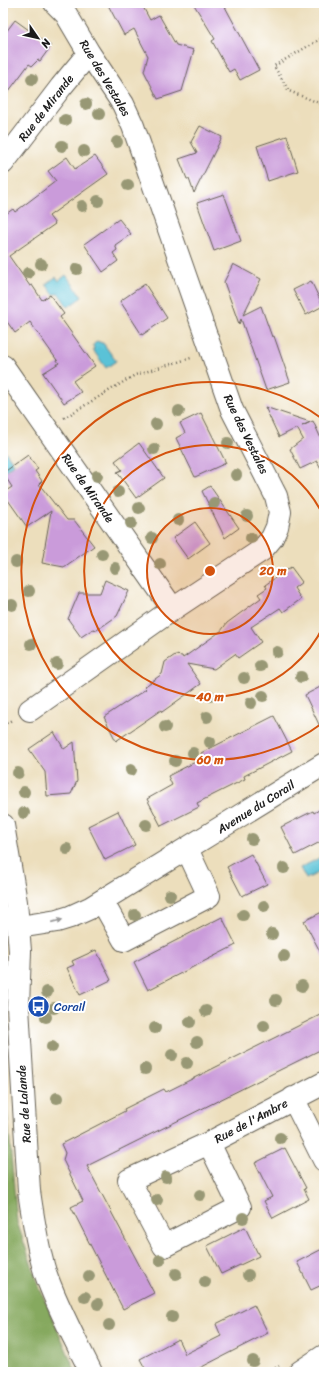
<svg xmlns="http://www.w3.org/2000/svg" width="327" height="1375" font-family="Sriracha,sans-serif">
<rect width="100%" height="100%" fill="#fff"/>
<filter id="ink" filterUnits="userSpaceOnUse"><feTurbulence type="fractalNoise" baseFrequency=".025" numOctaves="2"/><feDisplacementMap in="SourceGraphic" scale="8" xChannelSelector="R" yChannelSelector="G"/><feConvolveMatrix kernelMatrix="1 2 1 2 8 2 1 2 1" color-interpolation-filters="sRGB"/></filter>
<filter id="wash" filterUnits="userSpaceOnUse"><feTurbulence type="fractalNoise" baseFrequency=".012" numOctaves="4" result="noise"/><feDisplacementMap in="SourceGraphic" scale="16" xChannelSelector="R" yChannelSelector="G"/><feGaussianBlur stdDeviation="0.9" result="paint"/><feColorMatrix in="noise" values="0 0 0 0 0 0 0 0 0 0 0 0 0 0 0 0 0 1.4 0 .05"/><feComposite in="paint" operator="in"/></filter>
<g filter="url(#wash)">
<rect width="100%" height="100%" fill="#ecdebc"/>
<!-- forest -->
<path fill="#86a95e" stroke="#51623d" d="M3 1063 17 1222 40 1289 76 1372H3Z"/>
<!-- water -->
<path fill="#5ac2d7" stroke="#3b6f7a" d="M66 275 82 297 68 307 59 294H53L46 284 56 277 59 281Z
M97 341 102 343H103L116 361 106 368 93 350 94 349 93 345Z
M5 451 14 464 3 472V453Z
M323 856 324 870 306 879 300 868Z"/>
<g id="blocks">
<!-- building -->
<path fill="#ca9bda" d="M107 3H141L150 20 159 15 176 45 194 50 182 91 158 99 144 71 148 56 134 29 124 35Z
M193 3H223L259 70 240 80 234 69 229 72 212 41 215 39Z
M15 20 51 46 40 61 38 60 32 66 29 64 3 99V36Z
M200 126 222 137 194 193 189 179H187L179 159 197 153 191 142Z
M287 136 298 171 268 181 257 146Z
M95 156 108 174 49 216 55 224 9 256 30 286 32 285 42 300 50 295 64 314 60 317 95 366 73 381 81 392 64 403 43 373 59 363 30 322 15 333 3 316V216L13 209 15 212 56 181 48 171 67 157 75 169Z
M224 194 241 241 214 251 197 203Z
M119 219 131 234 115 245 117 250 113 253 118 261 103 272 84 244Z
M233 264 261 279 243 315 261 306 272 337 274 336 290 382 266 390 241 319 239 324 224 282Z
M311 281 323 306 306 315 293 290Z
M145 284 167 318 142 335 120 301Z
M265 407 310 422 302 426 313 421 324 445V474L317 461 300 469 290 449 303 439 297 428 279 437Z
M201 413 226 463 195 477 176 438 185 433 180 423Z
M139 443 164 478 136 498 117 472 122 470 115 461Z
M28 455 38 469 35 471 42 481 39 484 67 520H74L94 546 64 567 42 563 51 511 27 527 3 493 12 487 3 473Z
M210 486 239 528 225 538 202 491Z
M195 522 210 543 188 559 173 538Z
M291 567 302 582 294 588 301 599 283 612 280 608 251 627 261 642 238 658 235 654 214 669 187 664 201 684 162 712 161 710 116 741 104 717 146 689 144 687 162 674 165 662 175 655 182 656 183 658 221 631 227 623 261 598 258 594 267 588 265 585Z
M105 580 129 591 117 616 97 630 93 629 81 637 68 619 79 593H100Z
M324 685V735L305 695Z
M274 716 292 751 244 776 245 779 197 803 199 807 161 826 147 799 172 785 168 776 203 758 201 753Z
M54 732 64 749 74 742 77 781 71 794 47 796 45 772 29 749Z
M324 807V840L295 855 281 827 313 811 314 813Z
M118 811 135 845 105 860 88 826Z
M251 854 267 884 242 896 227 867Z
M324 911V959L304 921Z
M222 917 236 945 148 990 134 962Z
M96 950 111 980 80 995 67 968 74 965 72 961Z
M324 1013V1048L87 1166 154 1293 123 1309 71 1207 83 1201 63 1160 65 1153 61 1144 125 1111 124 1109 164 1089 166 1092Z
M285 1148 306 1188 304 1189 309 1199 273 1218 264 1201 272 1197 255 1163Z
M245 1227 259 1256 221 1274 207 1246Z
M324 1248V1284L311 1290 297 1262Z
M254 1305 268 1333 194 1371 195 1372H147L140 1359 178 1339 185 1354 221 1336 216 1324Z"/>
</g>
</g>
<g filter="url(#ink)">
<use href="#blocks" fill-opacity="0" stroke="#656054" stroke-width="1"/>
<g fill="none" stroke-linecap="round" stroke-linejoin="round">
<defs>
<path id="street" d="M3 163 61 87 89 53
M3 366 173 609
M30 710 173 609 262 550 272 538 277 527 280 512 276 496 232 410 133 126 123 104 89 53 66 14 55 3
M102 901 124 940 209 896 187 849
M19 927 57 921 70 917 90 908 324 764
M293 1098 324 1160
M209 1143 240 1207 164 1246 129 1180 209 1143 324 1083
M300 1372 324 1356"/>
<path id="secondary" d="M3 825 16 902 20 951 18 1007 29 1191C33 1219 37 1246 45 1272 57 1307 75 1339 91 1372"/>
</defs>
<!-- street casing -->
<use href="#street" stroke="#656054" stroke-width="24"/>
<!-- secondary casing -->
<use href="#secondary" stroke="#656054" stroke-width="24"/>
<!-- path -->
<path stroke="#656054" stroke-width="2.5" stroke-dasharray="1 3" stroke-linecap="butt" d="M324 37 274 66 289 91 324 105
M64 418 135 375 191 358
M3 725 12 720
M268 1372 279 1366"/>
<!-- street -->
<use href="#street" stroke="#fff" stroke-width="22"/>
<!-- secondary -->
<use href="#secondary" stroke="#fff" stroke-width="22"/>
</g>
<!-- trees -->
<g fill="#989875">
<circle cx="32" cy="79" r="6"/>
<circle cx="86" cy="104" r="6"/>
<circle cx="99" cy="114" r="6"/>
<circle cx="65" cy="120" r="6"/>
<circle cx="117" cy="142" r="6"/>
<circle cx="62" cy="146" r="6"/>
<circle cx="84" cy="151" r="6"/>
<circle cx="128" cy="185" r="6"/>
<circle cx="98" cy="201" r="6"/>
<circle cx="82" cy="206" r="6"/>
<circle cx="41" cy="264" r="6"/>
<circle cx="77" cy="269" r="6"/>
<circle cx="28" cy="273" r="6"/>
<circle cx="179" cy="411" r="6"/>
<circle cx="156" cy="424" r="6"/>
<circle cx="228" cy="443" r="6"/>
<circle cx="154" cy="449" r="6"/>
<circle cx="236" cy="475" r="6"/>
<circle cx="97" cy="476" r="6"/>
<circle cx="118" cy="492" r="6"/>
<circle cx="214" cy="503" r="6"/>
<circle cx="139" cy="508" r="6"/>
<circle cx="247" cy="516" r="6"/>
<circle cx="178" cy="520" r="6"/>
<circle cx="131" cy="523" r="6"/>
<circle cx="152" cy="538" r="6"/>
<circle cx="251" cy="538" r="6"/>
<circle cx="102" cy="554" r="6"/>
<circle cx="16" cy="562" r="6"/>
<circle cx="160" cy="564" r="6"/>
<circle cx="115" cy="568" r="6"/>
<circle cx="29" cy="591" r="6"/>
<circle cx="12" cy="605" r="6"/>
<circle cx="31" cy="644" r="6"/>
<circle cx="277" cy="652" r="6"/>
<circle cx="57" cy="664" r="6"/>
<circle cx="260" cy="666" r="6"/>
<circle cx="301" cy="677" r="6"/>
<circle cx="244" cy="678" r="6"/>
<circle cx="210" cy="696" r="6"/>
<circle cx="263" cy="696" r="6"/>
<circle cx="251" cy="703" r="6"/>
<circle cx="207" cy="717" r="6"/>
<circle cx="165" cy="727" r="6"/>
<circle cx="210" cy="742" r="6"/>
<circle cx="193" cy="753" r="6"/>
<circle cx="175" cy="761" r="6"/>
<circle cx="131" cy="770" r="6"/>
<circle cx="18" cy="773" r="6"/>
<circle cx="24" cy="792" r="6"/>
<circle cx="24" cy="813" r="6"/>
<circle cx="146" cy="825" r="6"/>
<circle cx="252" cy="839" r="6"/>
<circle cx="67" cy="849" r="6"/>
<circle cx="284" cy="868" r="6"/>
<circle cx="170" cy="895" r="6"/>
<circle cx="264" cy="906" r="6"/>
<circle cx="135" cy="915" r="6"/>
<circle cx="243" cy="915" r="6"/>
<circle cx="272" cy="934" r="6"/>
<circle cx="284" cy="956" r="6"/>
<circle cx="302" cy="986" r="6"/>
<circle cx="47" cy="992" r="6"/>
<circle cx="276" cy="1000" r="6"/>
<circle cx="54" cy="1008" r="6"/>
<circle cx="206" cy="1011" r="6"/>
<circle cx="46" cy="1017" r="6"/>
<circle cx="190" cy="1022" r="6"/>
<circle cx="264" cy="1026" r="6"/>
<circle cx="155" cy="1028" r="6"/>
<circle cx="197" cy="1042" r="6"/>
<circle cx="52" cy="1047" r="6"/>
<circle cx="172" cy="1055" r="6"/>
<circle cx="187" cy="1063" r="6"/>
<circle cx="145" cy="1069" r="6"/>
<circle cx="57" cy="1098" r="6"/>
<circle cx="280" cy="1138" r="6"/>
<circle cx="166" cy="1177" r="6"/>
<circle cx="200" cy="1195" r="6"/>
<circle cx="157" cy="1200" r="6"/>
<circle cx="243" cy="1218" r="6"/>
<circle cx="160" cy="1260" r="6"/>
<circle cx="176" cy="1274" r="6"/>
<circle cx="248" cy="1275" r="6"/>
<circle cx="89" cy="1276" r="6"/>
<circle cx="205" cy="1282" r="6"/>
<circle cx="85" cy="1297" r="6"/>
<circle cx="98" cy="1304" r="6"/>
<circle cx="172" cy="1317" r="6"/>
<circle cx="109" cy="1325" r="6"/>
<circle cx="253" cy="1361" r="6"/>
</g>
<!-- one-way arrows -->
<defs><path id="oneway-solid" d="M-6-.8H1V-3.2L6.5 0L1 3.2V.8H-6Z"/></defs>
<use fill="#999" href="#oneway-solid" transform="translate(57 921) rotate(-13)"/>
</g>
<!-- distance rings -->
<circle cx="210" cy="571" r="63" fill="#d4530e" fill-opacity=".12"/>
<g fill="none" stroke="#d4530e" stroke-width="2">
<circle cx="210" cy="571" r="63"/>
<path d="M324 625A126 126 0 1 1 324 517"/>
<path d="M324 722A189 189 0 1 1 324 420"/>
</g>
<!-- icons -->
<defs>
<symbol id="bus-disc" viewBox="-11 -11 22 22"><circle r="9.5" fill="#1a4fb4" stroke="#fff"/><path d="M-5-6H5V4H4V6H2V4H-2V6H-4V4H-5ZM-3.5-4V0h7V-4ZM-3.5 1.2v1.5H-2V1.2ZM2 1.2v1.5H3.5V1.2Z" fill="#fff"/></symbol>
</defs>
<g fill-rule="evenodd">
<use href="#bus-disc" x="26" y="994" width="25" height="25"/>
</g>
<g text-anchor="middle" stroke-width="4" stroke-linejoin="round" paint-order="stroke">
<!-- street labels -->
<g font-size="12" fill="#1c1c1c" stroke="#fff">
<text transform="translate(105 78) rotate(59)" y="4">Rue des Vestales</text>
<text transform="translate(46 108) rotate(-52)" y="4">Rue de Mirande</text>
<text transform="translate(246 434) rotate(64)" y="4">Rue des Vestales</text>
<text transform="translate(88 488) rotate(55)" y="4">Rue de Mirande</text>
<text transform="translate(256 807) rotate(-32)" y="4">Avenue du Corail</text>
<text transform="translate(24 1104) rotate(-94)" y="4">Rue de Lalande</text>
<text transform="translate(251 1121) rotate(-28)" y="4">Rue de l'Ambre</text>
</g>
<!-- transit labels -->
<g font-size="12" fill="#164399" stroke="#fff" text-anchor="start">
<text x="54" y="1011">Corail</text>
</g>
</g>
<circle cx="210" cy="571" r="6" fill="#d4530e" stroke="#fff" stroke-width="2"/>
<g font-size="12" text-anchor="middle" font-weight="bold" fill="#d4530e" stroke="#fff" stroke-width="4" stroke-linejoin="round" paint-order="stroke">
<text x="273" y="575">20 m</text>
<text x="210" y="701">40 m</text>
<text x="210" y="764">60 m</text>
</g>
<!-- margin -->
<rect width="327" height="1375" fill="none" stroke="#fff" stroke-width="16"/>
<!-- north arrow -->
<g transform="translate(38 38) rotate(124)" stroke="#ffffff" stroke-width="3" paint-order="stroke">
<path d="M0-3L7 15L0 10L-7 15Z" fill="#1c1c1c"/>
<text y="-6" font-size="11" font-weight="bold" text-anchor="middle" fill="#1c1c1c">N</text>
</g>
</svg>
